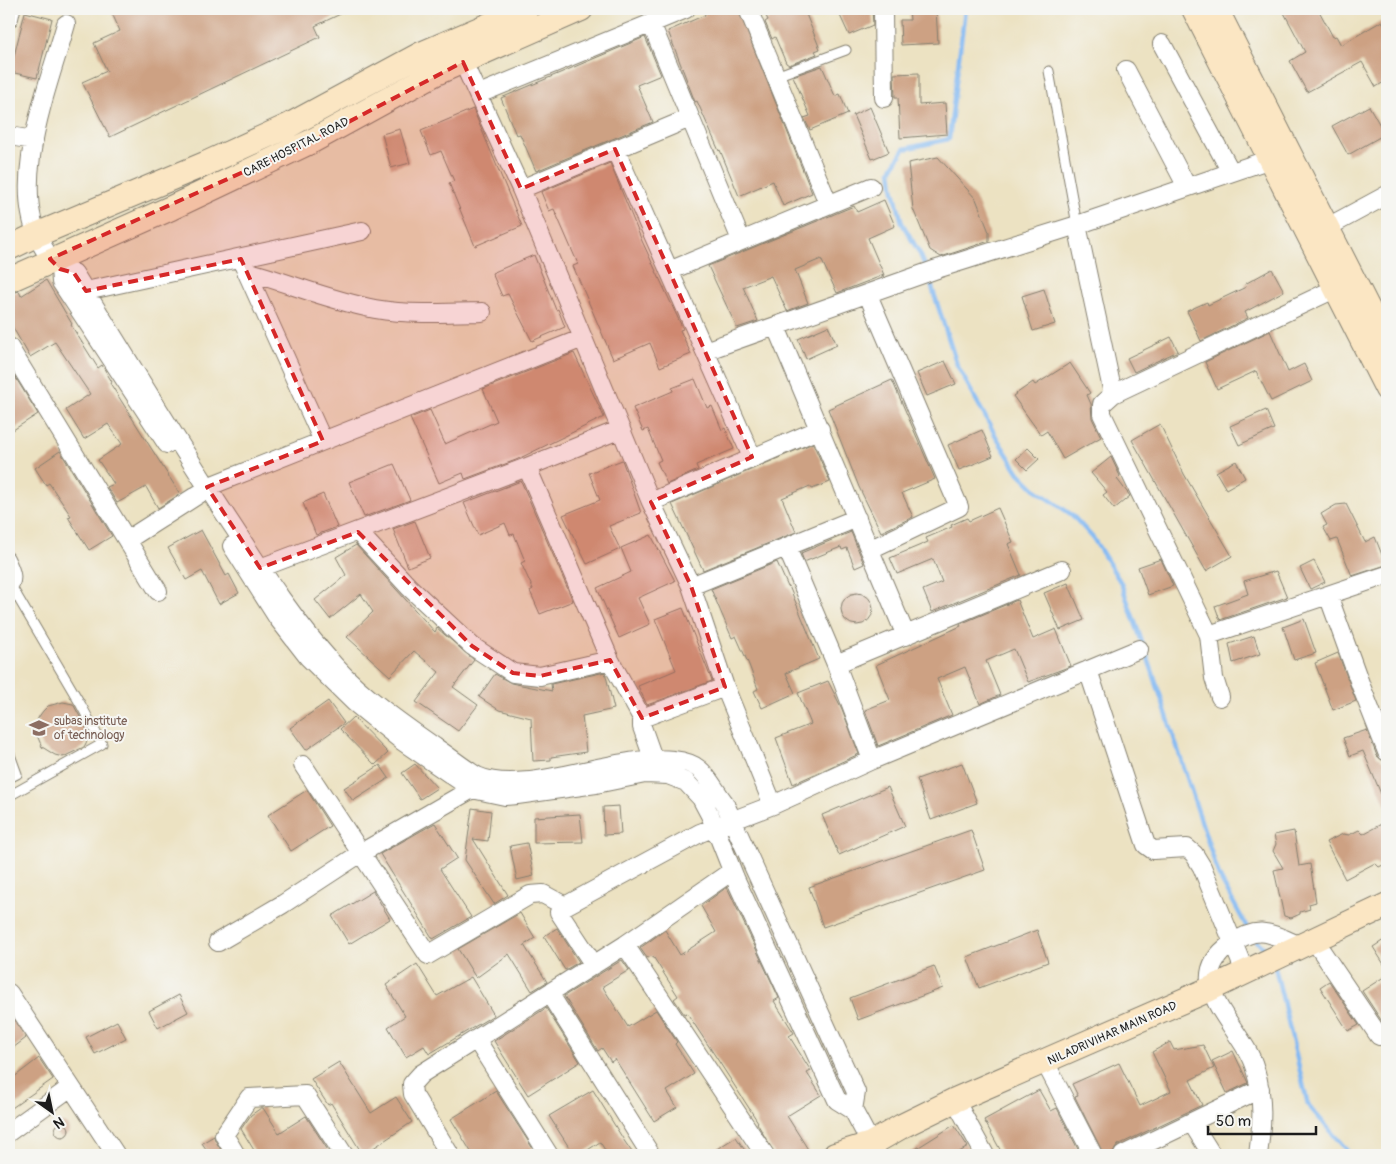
<svg xmlns="http://www.w3.org/2000/svg" width="1396" height="1164" font-family="Pangolin,sans-serif">
<rect width="100%" height="100%" fill="#f6f6f2"/>
<filter id="ink" filterUnits="userSpaceOnUse"><feTurbulence type="fractalNoise" baseFrequency=".02" numOctaves="2"/><feDisplacementMap in="SourceGraphic" scale="10" xChannelSelector="R" yChannelSelector="G"/><feConvolveMatrix kernelMatrix="1 2 1 2 8 2 1 2 1" color-interpolation-filters="sRGB"/></filter>
<filter id="wash" filterUnits="userSpaceOnUse"><feTurbulence type="fractalNoise" baseFrequency=".0096" numOctaves="4" result="noise"/><feDisplacementMap in="SourceGraphic" scale="20" xChannelSelector="R" yChannelSelector="G"/><feGaussianBlur stdDeviation="1.12" result="paint"/><feColorMatrix in="noise" values="0 0 0 0 0 0 0 0 0 0 0 0 0 0 0 0 0 1.4 0 .05"/><feComposite in="paint" operator="in"/></filter>
<g filter="url(#wash)">
<rect width="100%" height="100%" fill="#ece2c2"/>
<g fill="none" stroke-linecap="round" stroke-linejoin="round">
<!-- stream -->
<path stroke="#84baf3" stroke-width="4.5" d="M926 268 920 254 902 223 893 187 891 170 904 149 949 139 965 9
M928 275 957 365 998 440 1019 473 1036 490 1072 515 1093 538 1121 583 1153 673 1219 876 1249 931
M1255 939 1269 953
M1275 967 1308 1105 1351 1155"/>
</g>
<g id="blocks">
<!-- building -->
<path fill="#cda183" d="M110 9H351L315 26 320 37 110 137 82 82 107 71 94 43 120 31Z
M713 9H738L812 193 783 206 773 181 739 196 720 150 719 151 697 101 695 102 668 31 705 15 704 13Z
M765 9H804L820 49 815 51 817 54 789 65 786 63 775 37 772 39 765 22 768 20 766 16 768 15Z
M837 9H872L873 25 849 35Z
M909 9H936L938 43 901 45 900 20H910Z
M1282 9H1318L1333 37 1336 36 1341 45 1382 21 1387 31V80L1376 87 1362 62 1307 92 1290 61 1305 52Z
M25 12 52 19 37 78 10 72Z
M645 37 661 75 637 85 653 122 536 171 520 134 516 135 501 98Z
M822 66 835 96 840 94 848 114 810 130 804 118 810 116 793 76Z
M919 73V105L945 103 947 134 900 138 898 97H895L894 74Z
M1369 106 1385 134 1348 155 1332 126Z
M870 107 889 152 872 159 853 115Z
M473 109 522 226 475 246 449 183 454 181 441 151 431 155 421 131Z
M400 129 410 163 391 168 382 134Z
M938 157 976 199 989 232V241L941 257 930 250 913 209 908 163Z
M610 163 642 241 683 329 680 330 691 354 660 367 650 343 613 359 573 266 578 264 554 209 549 211 541 192Z
M884 200 895 226 868 238 884 275 837 293 821 259 795 270 808 303 787 311 771 276 743 287 758 321 737 328 708 266 854 206 857 212Z
M534 255 556 310 558 309 565 327 532 341 508 294 502 296 492 273Z
M1272 269 1284 291 1245 312 1248 318 1201 341 1187 311 1207 302 1208 305 1246 287 1245 284Z
M46 280 72 324 71 325 98 368 102 365 112 382 110 383 180 494 158 508 146 487 117 503 107 487 114 484 98 460 122 444 108 424 84 439 66 410 90 394 55 342 30 357 9 321V294L19 291 21 296Z
M1044 289 1055 324 1033 331 1022 296Z
M828 326 837 345 806 359 798 339Z
M1270 331 1288 372 1304 364 1312 381 1271 401 1256 371 1217 389 1205 362Z
M1171 337 1178 351 1134 372 1127 358Z
M574 353 604 417 516 460 465 479 463 473 439 483 410 418 430 410 445 444 497 421 483 389Z
M945 361 956 384 927 396 917 373Z
M1070 363 1090 393 1087 395 1091 404 1092 418 1101 437 1063 459 1047 431 1041 435 1013 396 1033 382 1035 385Z
M9 367 38 414 13 430 9 424Z
M695 379 707 408 712 406 722 430 725 428 734 449 696 465 698 470 667 484 657 462 661 460 648 429 643 431 633 408 673 391 672 388Z
M892 380 935 479 902 493 913 517 881 532 859 487 828 409Z
M1266 410 1274 429 1239 445 1230 426Z
M1160 424 1184 474 1232 556 1206 571 1132 440Z
M982 430 993 456 959 470 948 445Z
M813 443 830 482 812 489 810 486 782 498 796 532 703 570 672 504Z
M1028 448 1039 459 1027 470 1016 459Z
M60 451 112 536 89 550 68 517 71 516 49 483 46 485 35 468Z
M1111 457 1120 476 1117 479 1130 496 1114 509 1103 495 1107 492 1091 473Z
M622 460 641 513 609 526 620 549 587 564 563 515 600 500 589 473Z
M1236 461 1245 478 1226 489 1216 472Z
M394 464 410 500 364 517 349 482Z
M521 481 573 601 540 614 530 591 533 589 521 563 525 561 514 534 510 535 505 523 478 535 464 503Z
M323 494 337 527 316 535 303 503Z
M1346 504 1365 542 1375 537 1386 565 1352 576 1337 539 1331 541 1323 527 1327 525 1321 514 1336 505Z
M998 508 1013 542 1008 544 1021 575 932 612 923 590 942 582 933 559 897 574 890 558 928 542 926 538 952 527 951 525 967 518 969 521Z
M415 521 430 558 408 567 393 529Z
M201 530 226 576 229 574 239 593 219 604 202 571 186 580 168 548Z
M851 532 864 564 855 568 847 548 842 550 841 547 804 562 801 553Z
M651 535 675 581 638 598 650 624 619 638 597 588 631 572 621 548Z
M356 545 435 632 437 628 474 660 453 687 478 705 458 731 416 702 439 672 414 651 390 676 347 637 373 612 361 594 330 619 315 600 346 575 336 557Z
M1161 559 1173 586 1148 595 1138 567Z
M1314 561 1325 582 1310 589 1300 568Z
M777 562 788 587 789 586 819 659 786 673 795 693 762 708 754 691 758 689 749 665 736 636 732 638 711 589Z
M1276 571 1287 597 1220 620 1215 606 1248 594 1244 581Z
M1068 583 1084 620 1060 630 1044 593Z
M841 609a16 16 0 1 1 32 0a16 16 0 1 1-32 0Z
M1017 600 1033 639 1056 629 1071 666 1028 682 1014 649 986 661 1000 695 980 704 965 667 937 679 952 715 878 746 865 710 890 700 876 665 961 626 960 624Z
M683 608 712 681 647 705 638 686 676 670 655 619Z
M1304 619 1316 653 1294 660 1283 627Z
M1254 636 1260 654 1233 663 1229 644Z
M1338 653 1356 701 1333 710 1315 663Z
M605 672 614 709 582 716 586 752 551 757V760L533 761 531 718 499 710 479 697 495 674 511 683 552 691 551 684Z
M828 681 842 709 859 754 793 784 776 738 811 724 798 693Z
M328 701 344 723 306 750 290 728Z
M63 702 73 704 90 735 84 747 63 757 55 755 42 747 36 733 38 718 43 711 48 706Z
M353 717 388 753 375 765 340 729Z
M1367 730 1377 756 1385 762 1387 767V808L1363 751 1350 756 1343 738Z
M962 763 977 803 931 820 917 779Z
M415 764 437 788 420 799 402 773Z
M380 765 389 778 353 801 344 788Z
M888 787 905 826 839 855 822 815Z
M307 790 330 826 291 851 268 815Z
M619 806 621 834 604 835 603 807Z
M472 808 491 811 488 841 473 839 508 895 494 904 465 860Z
M580 814 583 842 534 843V817Z
M1387 821V863L1379 867 1375 863 1345 879 1326 842 1343 834 1349 835 1359 830 1363 834Z
M435 823 457 858 440 869 471 917 433 939 380 854Z
M971 830 985 870 823 927 809 887Z
M1294 831 1299 866 1310 864 1316 902 1309 904 1310 909 1300 912V914L1291 918 1284 916 1274 870 1283 868 1273 851 1276 844 1274 835Z
M527 843 534 876 517 880 510 846Z
M727 887 779 998 774 1001 794 1033 789 1036 811 1071 807 1073 821 1095 787 1116 809 1151 802 1155H775L757 1123 758 1122 716 1057 687 1013 684 1014 674 999 678 996 654 958 651 956 647 958 640 948 665 930 680 955 716 932 701 906Z
M373 891 390 919 349 944 332 916Z
M520 913 535 938 524 945 547 982 532 991 509 954 476 978 458 949Z
M557 928 579 962 565 970 544 936Z
M1037 930 1048 962 979 988 967 957Z
M1387 938V969L1373 947Z
M622 960 629 970 603 986 604 989 628 1027 656 1010 677 1042 675 1044 694 1074 667 1091 677 1107 654 1121 615 1059 611 1062 602 1048 598 1051 564 996Z
M417 964 437 996 471 977 494 1015 429 1054 424 1046 406 1057 388 1027 405 1016 386 985Z
M934 966 943 988 858 1020 850 998Z
M1387 975V1029L1362 991Z
M1329 981 1359 1025 1348 1031 1320 987Z
M179 995 188 1012 158 1028 149 1011Z
M546 1008 580 1062 528 1095 494 1041Z
M9 1013 26 1038 9 1051Z
M117 1021 126 1038 95 1054 86 1037Z
M1170 1042 1174 1050 1203 1045 1214 1068 1190 1080 1202 1105 1118 1145 1113 1152 1104 1155 1075 1097 1078 1096 1072 1084 1119 1063 1140 1106 1171 1091 1152 1052Z
M1233 1051 1248 1083 1227 1093 1212 1061Z
M39 1058 53 1079 9 1110V1081Z
M339 1062 371 1113 396 1097 412 1122 363 1155 331 1103 328 1105 311 1079Z
M593 1090 625 1142 634 1155H608L600 1142 580 1155H574L549 1116Z
M1039 1090 1051 1111 1057 1108 1081 1155H1003L984 1120Z
M496 1091 537 1155H473L451 1119Z
M261 1108H263L279 1133 306 1116 331 1155H257L241 1129 251 1115Z
M55 1130a7 7 0 1 1 14 0a7 7 0 1 1-14 0Z
M954 1125 968 1147 954 1155H906Z
M214 1136 215 1140 224 1155H210L202 1143Z
M736 1137 748 1155 751 1153 752 1155H707Z"/>
</g>
</g>
<g filter="url(#ink)">
<use href="#blocks" fill-opacity="0" stroke="#847f6f" stroke-width="1"/>
<g fill="none" stroke-linecap="round" stroke-linejoin="round">
<defs>
<path id="lane" d="M1049 71 1077 225
M776 76 846 50
M9 557C15 569 21 581 9 592
M9 752 17 774 9 778
M9 796 102 744 81 705 13 589"/>
<path id="street" d="M748 9 828 203
M883 9 884 98
M9 18 11 9
M651 23 741 240
M66 24C48 88 7 187 43 247 52 262 58 269 74 273 127 358 178 444 234 528 265 576 296 623 335 666 362 696 402 724 435 747 449 756 463 768 477 776 524 798 616 753 673 760 682 761 692 763 699 769 709 777 716 792 724 802L856 1092 853 1110
M1162 44 1231 172
M463 62 521 189 651 502 691 586 725 687 773 805
M1126 70 1187 187
M479 94 686 9
M9 136 34 140
M615 149 752 457
M521 189 690 118
M1077 225 1113 394
M1326 228 1387 195
M243 264 323 441
M60 269 61 282 167 444
M246 271C289 283 331 301 375 309 410 315 447 313 482 312
M669 271 871 187
M86 291 362 231
M868 295 959 507 871 549
M776 327 906 636
M9 347 158 591
M705 351 937 269 1077 225 1282 155
M527 467 610 660 642 718V727L653 758
M207 487 583 338
M651 502 820 429
M358 532 409 587 472 646 513 673 540 676 610 660
M127 540 199 494
M232 546 277 617 308 657 355 703 402 741 472 789 505 796 517 795 596 784 645 774 668 775 686 782 701 798 710 815 735 878 837 1100 853 1110 877 1155
M787 548 836 664 872 760
M260 568 527 467 621 429
M691 586 857 518
M1328 595 1361 686 1387 752
M1209 635 1387 575
M836 664 1062 570
M1088 670 1146 845 1153 850 1187 848 1194 854 1202 867 1245 972
M1220 697 1214 678 1209 635 1102 414V404L1113 394 1347 283
M642 718 725 687
M303 765 428 955 530 895 543 894 565 906
M1314 940 1379 1036
M218 942 283 904 361 853 472 789
M625 945 765 1155
M594 965 559 912 565 906 700 833 773 805 872 760 1139 649
M9 993 116 1155
M549 993 651 1155
M476 1039 549 1155
M1045 1062 1093 1155
M955 1100 985 1155
M1192 1123 1212 1155
M9 1132 71 1087
M236 1155 224 1135 249 1098 305 1095 344 1155
M450 1155 413 1094 412 1084 421 1074 625 945 732 871
M1123 1155 1260 1089
M1258 1155C1262 1126 1264 1098 1255 1069 1244 1027 1176 983 1231 944 1260 924 1271 934 1301 946"/>
<path id="secondary" d="M1194 9 1387 389
M1216 9 1387 346
M9 248 36 235 205 164 288 126 421 54 526 9
M9 280 171 208 312 141 436 73 581 9
M835 1155 871 1144 902 1126 955 1100 1210 989 1387 905"/>
</defs>
<!-- lane casing -->
<use href="#lane" stroke="#847f6f" stroke-width="11"/>
<!-- street casing -->
<use href="#street" stroke="#847f6f" stroke-width="20"/>
<!-- secondary casing -->
<use href="#secondary" stroke="#847f6f" stroke-width="26"/>
<!-- lane -->
<use href="#lane" stroke="#fff" stroke-width="9"/>
<!-- street -->
<use href="#street" stroke="#fff" stroke-width="18"/>
<!-- secondary -->
<use href="#secondary" stroke="#fbe6c3" stroke-width="24"/>
</g>
</g>
<!-- marked area -->
<path fill="#d62828" fill-opacity="0.2" stroke="#d62828" stroke-width="4" stroke-dasharray="10 6" stroke-linejoin="round" d="M463 62 521 189 615 149 752 457 651 502 691 586 725 687 642 718 610 660 540 676 513 673 472 646 358 532 260 568 207 487 323 441 241 259 86 291 74 273 60 269 50 259 312 141Z"/>
<!-- icons -->
<defs>
<symbol id="university-bare" viewBox="-9 -9 18 18"><path d="M0-5L7-2L0 1L-7-2ZM-4 1L0 2.5L4 1V4Q0 6-4 4Z" fill="#8d6e63" stroke="#f6f6f2" stroke-width="2.5" paint-order="stroke"/></symbol>
</defs>
<g fill-rule="evenodd">
<use href="#university-bare" x="25" y="714" width="28" height="28"/>
</g>
<g text-anchor="middle" stroke-width="4" stroke-linejoin="round" paint-order="stroke">
<!-- street labels -->
<g font-size="12" fill="#1c1c1c" stroke="#f6f6f2">
<text transform="translate(296 147) rotate(-27)" y="4">CARE HOSPITAL ROAD</text>
<text transform="translate(1112 1033) rotate(-24)" y="4">NILADRIVIHAR MAIN ROAD</text>
</g>
<!-- education labels -->
<g font-size="12" fill="#785e54" stroke="#f6f6f2" text-anchor="start">
<text x="54" y="725">subas institute<tspan x="54" dy="14">of technology</tspan></text>
</g>
</g>
<!-- margin -->
<rect width="1396" height="1164" fill="none" stroke="#f6f6f2" stroke-width="30"/>
<!-- north arrow -->
<g transform="translate(52 1112) rotate(147)" stroke="#f6f6f2" stroke-width="4" paint-order="stroke">
<path d="M0-4L9 19L0 12L-9 19Z" fill="#1c1c1c"/>
<text y="-8" font-size="14" font-weight="bold" text-anchor="middle" fill="#1c1c1c">N</text>
</g>
<!-- scale -->
<path d="M1208 1126v8h108v-8" fill="none" stroke="#1c1c1c" stroke-width="2.5"/>
<text x="1216" y="1126" font-size="15" fill="#1c1c1c" stroke="#f6f6f2" stroke-width="4" paint-order="stroke">50 m</text>
</svg>
